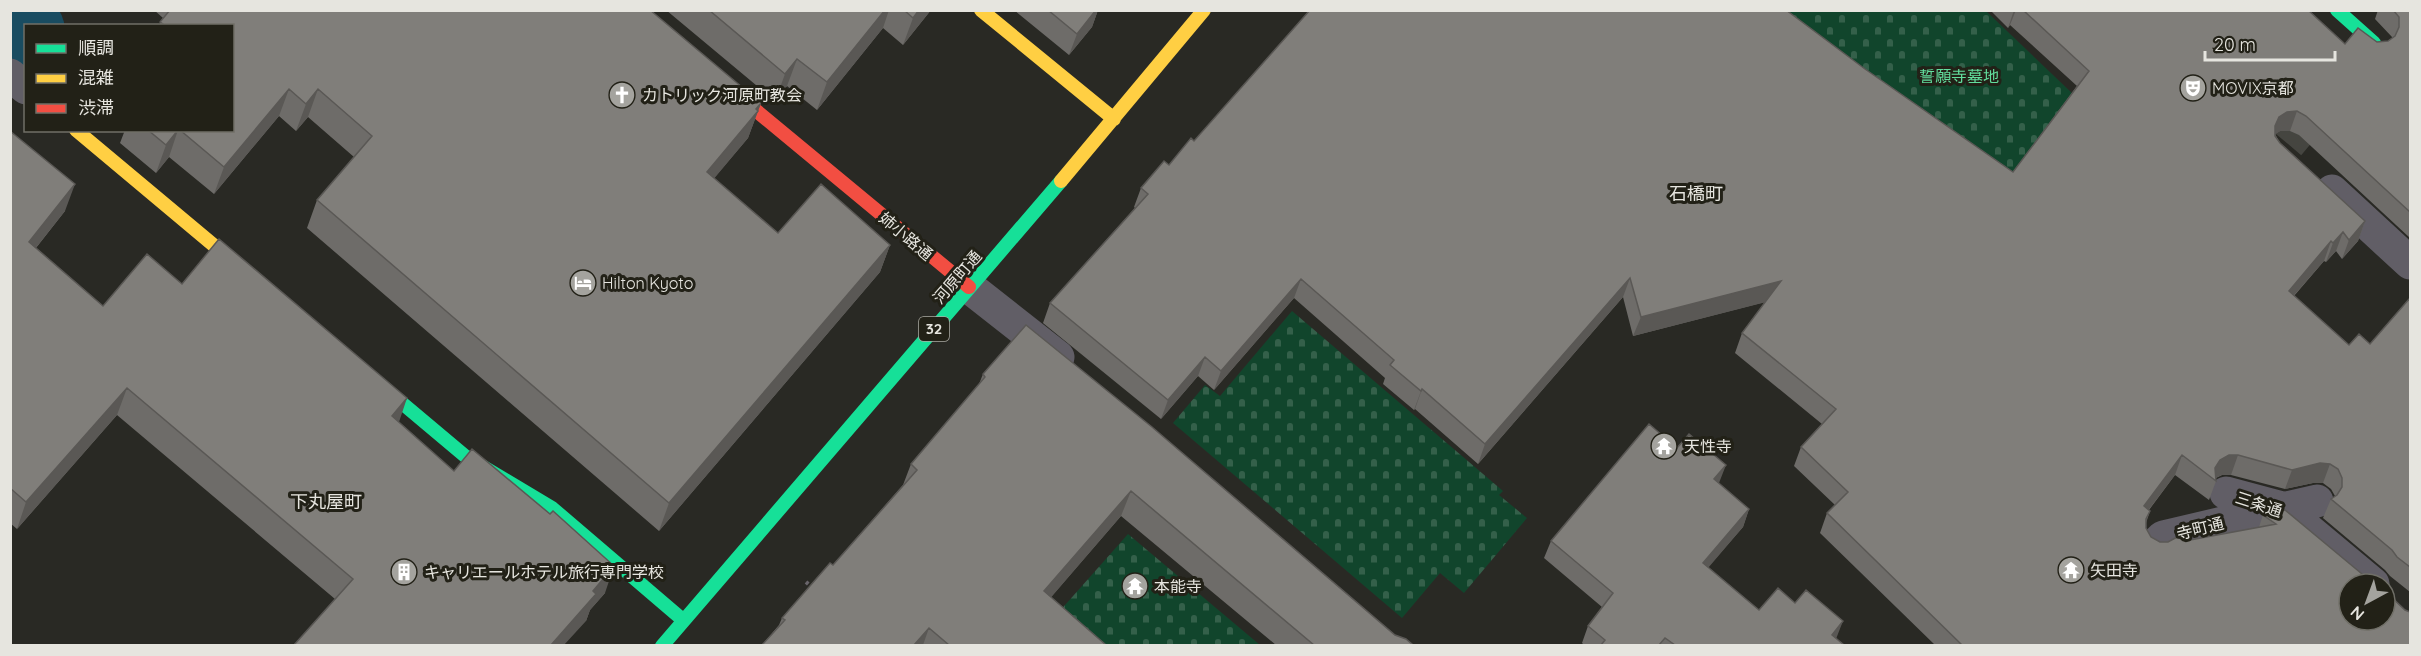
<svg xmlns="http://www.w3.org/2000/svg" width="2421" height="656" font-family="Quicksand,'Noto Sans JP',sans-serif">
<defs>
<pattern id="cemetery-stones" width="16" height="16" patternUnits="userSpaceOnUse" patternTransform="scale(1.5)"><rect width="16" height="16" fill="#11452c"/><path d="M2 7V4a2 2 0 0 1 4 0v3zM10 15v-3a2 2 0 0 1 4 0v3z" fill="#34604a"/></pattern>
</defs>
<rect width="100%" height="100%" fill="#292924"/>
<!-- cemetery -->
<path fill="url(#cemetery-stones)" d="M1759 11H1986L2073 94 2000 189Z
M1292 311 1503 491 1499 495 1527 518 1464 593 1440 573 1402 618 1173 423 1205 385 1220 396Z
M1128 534 1260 645H1077L1050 622Z"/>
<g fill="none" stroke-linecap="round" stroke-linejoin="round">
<!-- river -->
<path stroke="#194c61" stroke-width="78" d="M10 48 26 31"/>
<!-- street-tunnel -->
<path stroke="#454540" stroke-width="33" stroke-dasharray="33 16" stroke-linecap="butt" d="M2257 182 2326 100"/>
<!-- path -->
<path stroke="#69656b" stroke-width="4" stroke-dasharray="3 4.5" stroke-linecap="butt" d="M806 582 813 588"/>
<!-- street -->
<path stroke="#615e66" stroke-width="33" d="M10 75 26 88
M2332 191 2410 263
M969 287 1058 357
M2226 493 2282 508 2373 584
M2157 543 2163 537 2317 501"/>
<!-- fast -->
<path stroke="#16e098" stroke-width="14" d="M2337 10 2374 43
M371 377 465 456 552 508 683 620
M662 646 1061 181"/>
<!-- slow -->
<path stroke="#ffcf43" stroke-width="14" d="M981 10 1114 119
M76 130 248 274
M1061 181 1204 10"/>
<!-- jam -->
<path stroke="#f24e42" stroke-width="14" d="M724 84 969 287"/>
</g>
<!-- wall -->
<path fill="#6e6c69" d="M154 10H650L761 103 748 138 714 178 778 233 890 245 880 272 659 531 307 228 317 200 354 157 308 117 296 131 279 116 214 194 169 157 156 173 120 143 125 130H232V26H159L163 18Z
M666 10H931L903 45 883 28 817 110 787 86 775 101Z
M1014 10H1098L1092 27 1069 55Z
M1990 10H2308L2345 44 2388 41 2392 38V37L2375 19 2378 10H2410V238L2299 135 2290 131H2280L2275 134 2280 143 2365 221 2358 241 2342 259 2336 251 2326 262 2324 261 2294 296 2349 345 2370 344 2410 298V592L2390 576 2385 570 2323 518 2331 499 2335 496 2331 489 2323 483H2313L2285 489 2231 475H2222L2216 478V481L2209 500 2175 475 2149 510 2150 511 2146 523V528L2151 537 2160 542 2185 541 2259 527 2263 515 2285 510 2410 645H1935L1820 533 1827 513 1835 505 1794 466 1801 447 1822 424 1735 353 1742 333 1765 302 1633 336 1623 297 1478 464 1415 409 1414 410 1383 384 1385 378 1294 298 1214 390 1198 376 1161 419 1043 323 1050 303 1135 208 1134 207 1141 188 1169 165 1194 141 1865 69 2013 172 2077 86 2010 25 2008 28Z
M10 131 65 211 36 248 103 306 182 284 399 422 454 471 605 593 590 610 586 621 335 599 117 415 17 529 10 523Z
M983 374 1395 635 1413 645H1276L1121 516 1051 597 1106 645H762L779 625 782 618 833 565 903 485 911 464 979 384Z
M1677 448 1719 483V484L1749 509 1743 527 1708 567 1759 610 1836 639 1844 645H1584L1582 643 1588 626 1602 607 1544 558 1551 541Z"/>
<!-- shaded-wall -->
<path fill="#5a5855" d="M885 10H889L883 28 817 110 827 82Z
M919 10H931L903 45 913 18Z
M1092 10H1098L1092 27 1069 55 1077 34Z
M2014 10H2016L2010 25 2008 28Z
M797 59 787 86 775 101 785 74Z
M289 89 279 116 214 194 224 167Z
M318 89 308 117 296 131 306 104Z
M761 103 748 138 697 199 707 172Z
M2297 111 2290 131H2280L2272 137 2275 126 2279 117 2287 112Z
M178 130 169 157 156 173 166 145Z
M75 184 65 211 19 269 29 242Z
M2365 221 2358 241 2342 259 2349 240Z
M2343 232 2336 251 2326 262 2333 243Z
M2331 241 2324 261 2281 310 2289 291Z
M890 245 880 272 659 531 669 503Z
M1630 278 1623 297 1478 464 1485 444Z
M1301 279 1294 298 1214 390 1221 371Z
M1781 281 1774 300 1633 336 1641 317Z
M1205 357 1198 376 1161 419 1168 400Z
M127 388 117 415 17 529 26 502Z
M1422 389 1415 409 1414 410 1421 391Z
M407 398 398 425 392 416Z
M2182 455 2175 475 2137 525 2144 506Z
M2229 455H2238L2231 475H2222L2213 479 2215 468 2220 460Z
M2320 463 2330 464 2323 483H2313L2285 489 2292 470Z
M1726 465 1719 483 1707 497 1714 479Z
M1131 491 1121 516 1035 616 1044 591Z
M1749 509 1743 527 1697 581 1703 563Z
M614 566 605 593 590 610 586 621 564 645H551L593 591Z
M1843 621 1836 639 1832 635Z
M929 628 923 645H914Z"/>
<!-- building -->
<path fill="#807e7a" stroke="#5a5855" stroke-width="1.5" d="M170 10H650L761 103 756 109 758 111 707 172 778 233 821 184 890 245 669 503 317 200 372 136 318 89 306 104 289 89 224 167 180 130H232V26H162L163 24 160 22Z
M709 10H885L827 82 797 59 785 74Z
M904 10H919L913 18Z
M1048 10H1096L1077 34Z
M1310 10H1786L1865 69 2013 172 2089 71 2023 10H2308L2345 44 2358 28 2377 42 2388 41 2395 36 2399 27V17L2393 10H2410V212L2306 116 2297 111 2287 112 2279 117 2275 126V136L2280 143 2365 221 2349 240 2343 232 2333 243 2331 241 2289 291 2349 345 2359 334 2370 344 2410 298V567L2397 557 2392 550 2331 499 2337 495 2342 487V478L2338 469 2330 464 2320 463 2292 470 2238 455H2229L2220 460 2215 468 2216 481 2182 455 2144 506 2150 511 2146 519V528L2151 537 2160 542H2168L2179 536 2185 541 2276 524 2263 515 2285 510 2368 579 2377 584H2349V620H2385V591L2405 610 2410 612V645H1962L1827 513 1848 492 1801 447 1836 409 1742 333 1781 281 1641 317 1630 278 1485 444 1422 389 1421 391 1390 365 1394 360 1301 279 1221 371 1205 357 1168 400 1050 303 1148 194 1141 188 1164 161 1169 165 1191 138 1194 141Z
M148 130H178L166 145Z
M10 131 75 184 29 242 103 306 147 254 182 284 219 239 407 398 392 416 454 471 472 449 550 514 553 511 614 566 593 591 596 594 551 645H294L353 579 127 388 26 502 10 488Z
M1026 325 1152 427 1395 635 1406 639 1413 645H1314L1131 491 1044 591 1106 645H949L929 628 914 645H762L785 620 782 618 830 563 833 565 917 470 911 464 985 377 983 374Z
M1649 424 1677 448 1689 434 1726 465 1714 479 1749 509 1703 563 1759 610 1778 588 1795 603 1806 590 1843 621 1832 635 1844 645H1675L1665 638 1659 645H1601L1605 640 1588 626 1613 593 1551 541Z"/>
<!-- icons -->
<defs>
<symbol id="theatre-disc" viewBox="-11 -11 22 22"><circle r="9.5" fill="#a4a39e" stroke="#222117"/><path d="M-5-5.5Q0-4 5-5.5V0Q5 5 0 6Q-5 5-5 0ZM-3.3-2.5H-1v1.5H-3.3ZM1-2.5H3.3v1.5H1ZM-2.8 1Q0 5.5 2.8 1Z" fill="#fff"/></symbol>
<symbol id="church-disc" viewBox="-11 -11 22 22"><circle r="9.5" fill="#a4a39e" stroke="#222117"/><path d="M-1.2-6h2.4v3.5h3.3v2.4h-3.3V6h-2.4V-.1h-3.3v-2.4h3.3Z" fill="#fff"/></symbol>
<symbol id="hotel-disc" viewBox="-11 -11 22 22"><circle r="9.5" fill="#a4a39e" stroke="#222117"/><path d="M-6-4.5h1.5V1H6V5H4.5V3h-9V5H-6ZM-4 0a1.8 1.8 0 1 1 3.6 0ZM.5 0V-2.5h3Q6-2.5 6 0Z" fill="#fff"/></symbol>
<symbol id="temple-disc" viewBox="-11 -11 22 22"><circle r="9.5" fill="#a4a39e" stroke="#222117"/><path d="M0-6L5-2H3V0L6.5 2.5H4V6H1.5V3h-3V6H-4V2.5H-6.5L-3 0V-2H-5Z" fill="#fff"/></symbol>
<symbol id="building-disc" viewBox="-11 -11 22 22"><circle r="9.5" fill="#a4a39e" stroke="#222117"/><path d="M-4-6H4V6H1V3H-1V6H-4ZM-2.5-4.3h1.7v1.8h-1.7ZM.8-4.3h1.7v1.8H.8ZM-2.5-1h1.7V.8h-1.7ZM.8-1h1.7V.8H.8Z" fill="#fff"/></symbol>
</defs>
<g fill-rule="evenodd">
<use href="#theatre-disc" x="2178" y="73" width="30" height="30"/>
<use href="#church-disc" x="607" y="80" width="30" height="30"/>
<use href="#hotel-disc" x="568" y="268" width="30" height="30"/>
<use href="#temple-disc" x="1649" y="431" width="30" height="30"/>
<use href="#temple-disc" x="2056" y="555" width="30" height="30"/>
<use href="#building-disc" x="389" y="557" width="30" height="30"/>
<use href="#temple-disc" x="1120" y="571" width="30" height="30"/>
</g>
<g text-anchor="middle" stroke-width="6" stroke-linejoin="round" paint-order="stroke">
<!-- shield labels -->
<rect fill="#222117" stroke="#abaaa3" stroke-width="1.5" x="919" y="317" width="30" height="24" rx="4.5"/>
<g font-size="15" font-weight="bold" fill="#e6e5df">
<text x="934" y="334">32</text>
</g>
<!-- park labels -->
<g font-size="16" fill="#62de9d" stroke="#222117">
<text x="1959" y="82">誓願寺墓地</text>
</g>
<!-- poi labels -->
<g font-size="16" fill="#e6e5df" stroke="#222117" text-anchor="start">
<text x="2212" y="94">MOVIX京都</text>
<text x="642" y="101">カトリック河原町教会</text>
<text x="602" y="289">Hilton Kyoto</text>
<text x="1684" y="452">天性寺</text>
<text x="2090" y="576">矢田寺</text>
<text x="424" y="578">キャリエールホテル旅行専門学校</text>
<text x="1154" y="592">本能寺</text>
</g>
<!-- street labels -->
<g font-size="16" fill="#e6e5df" stroke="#222117">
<text transform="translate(906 236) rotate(40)" y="6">姉小路通</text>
<text transform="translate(957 277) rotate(-49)" y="6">河原町通</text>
<text transform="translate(2259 504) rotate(18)" y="6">三条通</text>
<text transform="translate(2200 528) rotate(-14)" y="6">寺町通</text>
</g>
<!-- neighbourhood labels -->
<g font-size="18" fill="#e6e5df" stroke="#222117">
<text x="1696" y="200">石橋町</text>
<text x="326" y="508">下丸屋町</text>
</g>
</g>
<!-- border -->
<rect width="2421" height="656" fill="none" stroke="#e6e5df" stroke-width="24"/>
<!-- legend -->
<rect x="24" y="24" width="210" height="108" fill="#222117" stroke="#706f67" stroke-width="1.5"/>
<rect x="36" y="44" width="30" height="9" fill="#16e098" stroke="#706f67" stroke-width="1.5"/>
<text x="78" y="54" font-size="18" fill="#e6e5df">順調</text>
<rect x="36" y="74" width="30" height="9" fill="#ffcf43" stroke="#706f67" stroke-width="1.5"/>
<text x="78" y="84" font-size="18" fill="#e6e5df">混雑</text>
<rect x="36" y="104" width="30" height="9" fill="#f24e42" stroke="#706f67" stroke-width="1.5"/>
<text x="78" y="114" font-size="18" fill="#e6e5df">渋滞</text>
<!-- north arrow -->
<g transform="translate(2367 602) rotate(221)"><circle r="28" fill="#222117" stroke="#706f67" stroke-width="1.5"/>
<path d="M0-4.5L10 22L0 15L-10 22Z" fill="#a4a39e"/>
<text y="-9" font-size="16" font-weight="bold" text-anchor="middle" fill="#e6e5df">N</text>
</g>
<!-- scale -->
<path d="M2205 51v9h130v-9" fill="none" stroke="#e6e5df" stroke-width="3"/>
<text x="2214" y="51" font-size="18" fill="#e6e5df" stroke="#222117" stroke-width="4.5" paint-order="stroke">20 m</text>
</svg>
